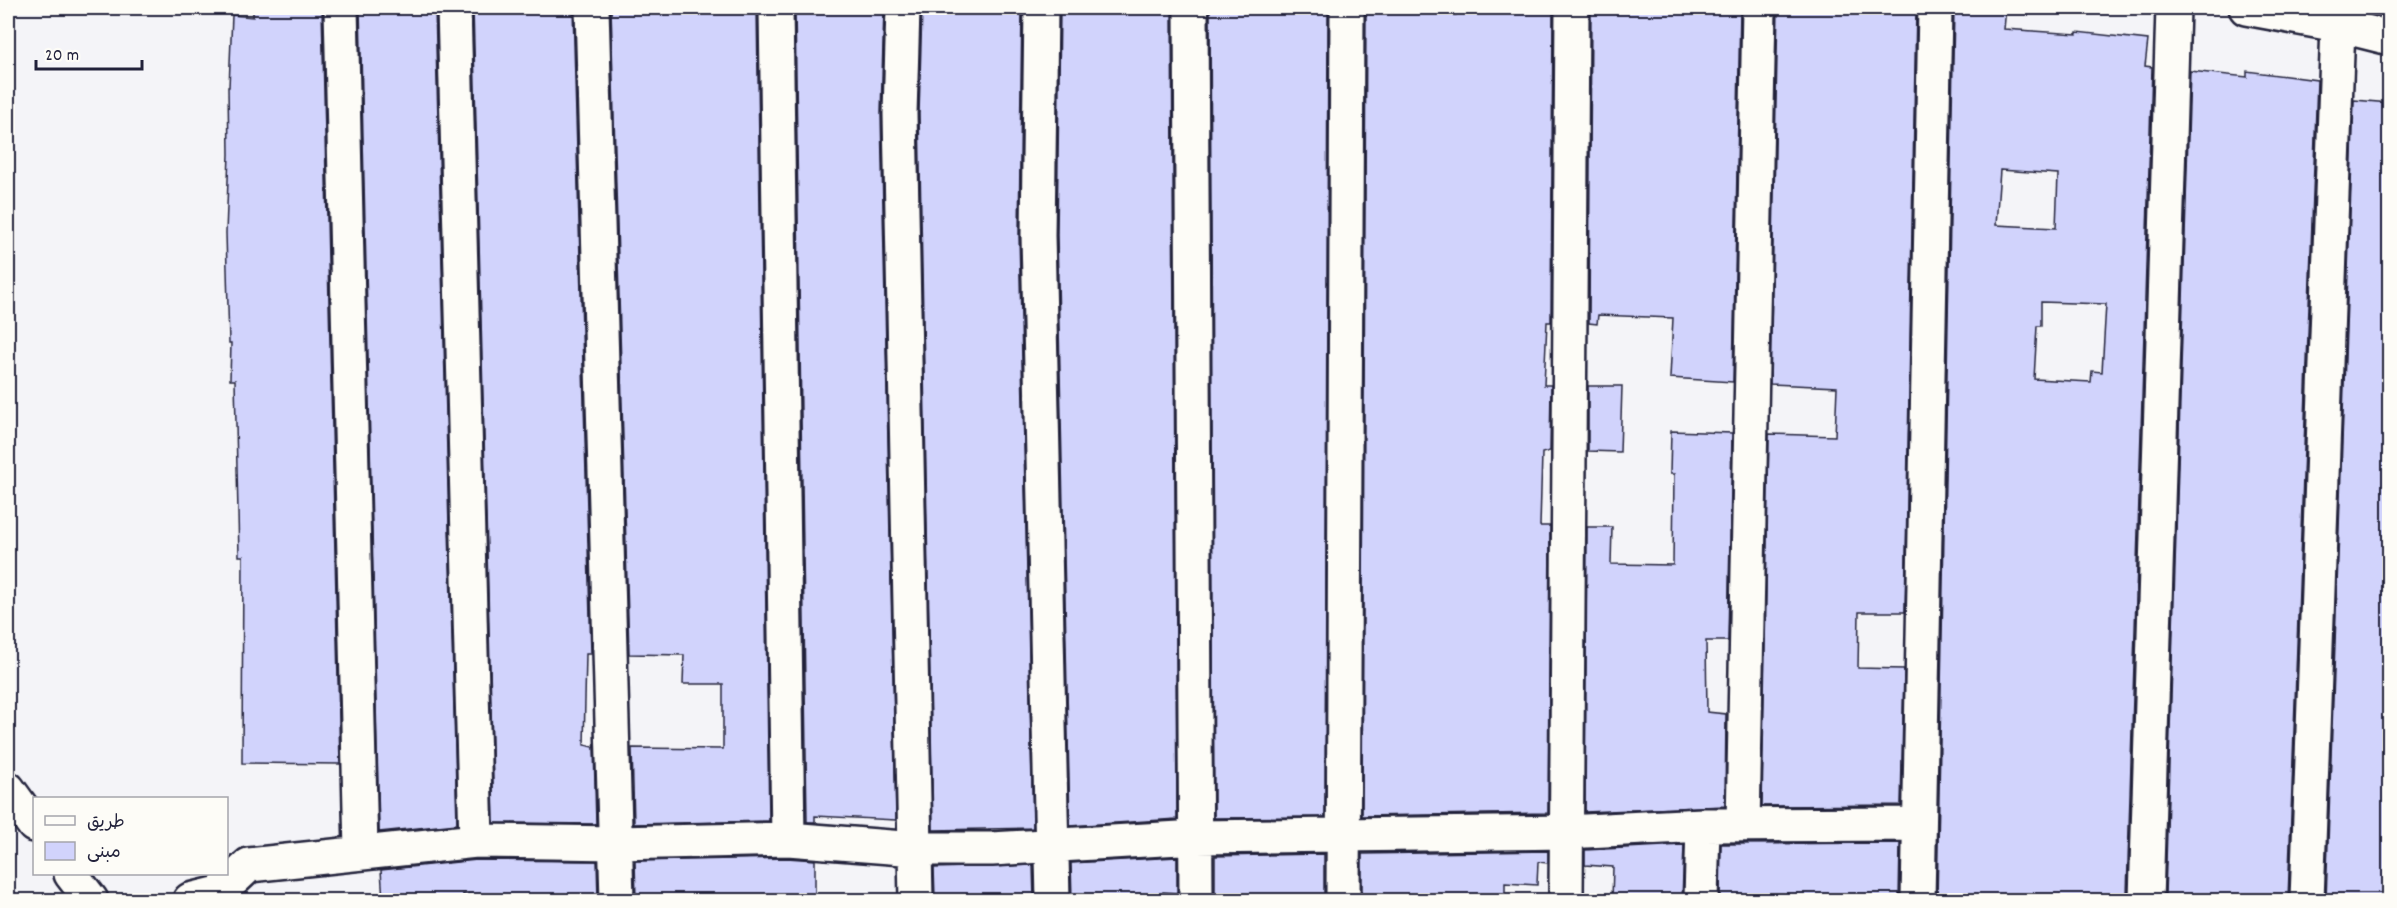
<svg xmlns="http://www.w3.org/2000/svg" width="2397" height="908" font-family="Dekko,'Playpen Sans Arabic',sans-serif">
<rect width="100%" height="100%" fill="#f4f4f8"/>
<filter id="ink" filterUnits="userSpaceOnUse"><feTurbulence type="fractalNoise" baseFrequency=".0167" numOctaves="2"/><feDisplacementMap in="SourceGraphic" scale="12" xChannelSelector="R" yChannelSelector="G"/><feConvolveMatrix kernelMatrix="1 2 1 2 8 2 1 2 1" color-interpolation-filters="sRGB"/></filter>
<g filter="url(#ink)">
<!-- building -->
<path fill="#d1d3fc" stroke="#22223b" stroke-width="1.5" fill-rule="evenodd" d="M253 8 322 9 340 764 242 763 243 556H239L235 380H230L231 343H229L226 233 229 154 228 87H229L232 15 253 17Z
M360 8H435L457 824 379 832Z
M473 8H573L591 654H586L584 745 594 747 596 824 494 823Z
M611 8H757L769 821 634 824 632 748 723 749V684H683L684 655 629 654Z
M795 8H884L881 114 896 820 815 816V822H807Z
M922 8H1022L1019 235 1033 828 933 830 919 114Z
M1060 8H1172L1177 819 1070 826 1057 235Z
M1227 8H1328L1325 817 1214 818 1210 9 1227 10Z
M1486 8H1553L1551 322H1547L1544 385H1551L1550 451 1542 453 1540 526H1550L1548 813 1362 816 1366 9 1456 15V10L1485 13Z
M1591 8H1740L1733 382 1670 378 1673 318 1598 315 1597 324 1589 323Z
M1778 8H1916L1905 612H1859L1858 668 1904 669 1901 805 1762 806 1769 434 1835 436 1837 387 1770 384Z
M1954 8H2006L2004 29 2077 34V32L2148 40 2145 66 2152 67 2127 895H2115V900H1937ZM2000 170 2058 174 2056 228 1996 225ZM2041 302 2106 304 2102 372 2092 371 2091 382 2034 379 2037 326H2041Z
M2190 71 2247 77V71L2317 80 2288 900 2165 896Z
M2354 100 2390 103V900H2326Z
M1588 386H1622L1620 452 1588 451Z
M1671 431 1732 433 1728 641H1706L1707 712 1726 714 1725 806 1585 812 1587 527H1612L1611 564 1673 565 1674 474H1670Z
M1900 843 1899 900H1720L1721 844Z
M1684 845 1682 900H1612L1613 867 1585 865V850Z
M1548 851V863L1538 862 1537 885 1505 883V900H1362V854Z
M1324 854V900L1270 899V897L1215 895V856Z
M1177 857V893L1163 892V900H1072L1071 863Z
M787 858 815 860V900H636L635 861Z
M477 860 597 861 598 900H543L463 894V900H383L381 870Z
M1033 865 1034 900H943V898H935L934 868Z"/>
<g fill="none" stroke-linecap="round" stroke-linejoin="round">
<defs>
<path id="minor" d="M341 8 361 851
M454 8 476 841
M592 8 617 900
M776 8 788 839
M903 8 900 114 916 900
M1041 8 1038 235 1053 900
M1191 8 1196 900
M1743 825 1759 8
M190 900 219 893 249 865 476 841 617 843 788 839 916 849H992L1197 837 1566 832 1703 825 1918 824
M1343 900 1347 8
M1566 900 1572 8
M1701 900 1703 825
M1918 900 1935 8
M2146 900 2173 8
M2307 900 2338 25"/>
<path id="major" d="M2246 8 2338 25 2390 38
M8 789 34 825
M71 874 91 900"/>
</defs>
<!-- minor casing -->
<use href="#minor" stroke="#22223b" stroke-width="38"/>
<!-- major casing -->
<use href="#major" stroke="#22223b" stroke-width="38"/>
<!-- minor -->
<use href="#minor" stroke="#fdfcf7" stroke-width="33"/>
<!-- major -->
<use href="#major" stroke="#fdfcf7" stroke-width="33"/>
</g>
</g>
<!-- margin -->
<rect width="2397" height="908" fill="none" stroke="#fdfcf7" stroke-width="30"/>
<rect x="15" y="15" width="2367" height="878" fill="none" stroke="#22223b" stroke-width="2" filter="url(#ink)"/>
<!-- legend -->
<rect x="33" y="797" width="195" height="78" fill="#fdfcf7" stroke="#a5a5ac" stroke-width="1.5"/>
<rect x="45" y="816" width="30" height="9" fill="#fdfcf7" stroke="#a5a5ac" stroke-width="1.5"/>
<text x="87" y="827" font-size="18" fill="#22223b">طريق</text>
<rect x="45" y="842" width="30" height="18" fill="#d1d3fc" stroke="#a5a5ac" stroke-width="1.5"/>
<text x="87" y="857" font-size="18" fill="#22223b">مبنى</text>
<!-- scale -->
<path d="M36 60v9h106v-9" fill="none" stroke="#22223b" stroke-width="3"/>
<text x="45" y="60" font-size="18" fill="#22223b" stroke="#fdfcf7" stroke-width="4.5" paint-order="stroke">20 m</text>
</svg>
